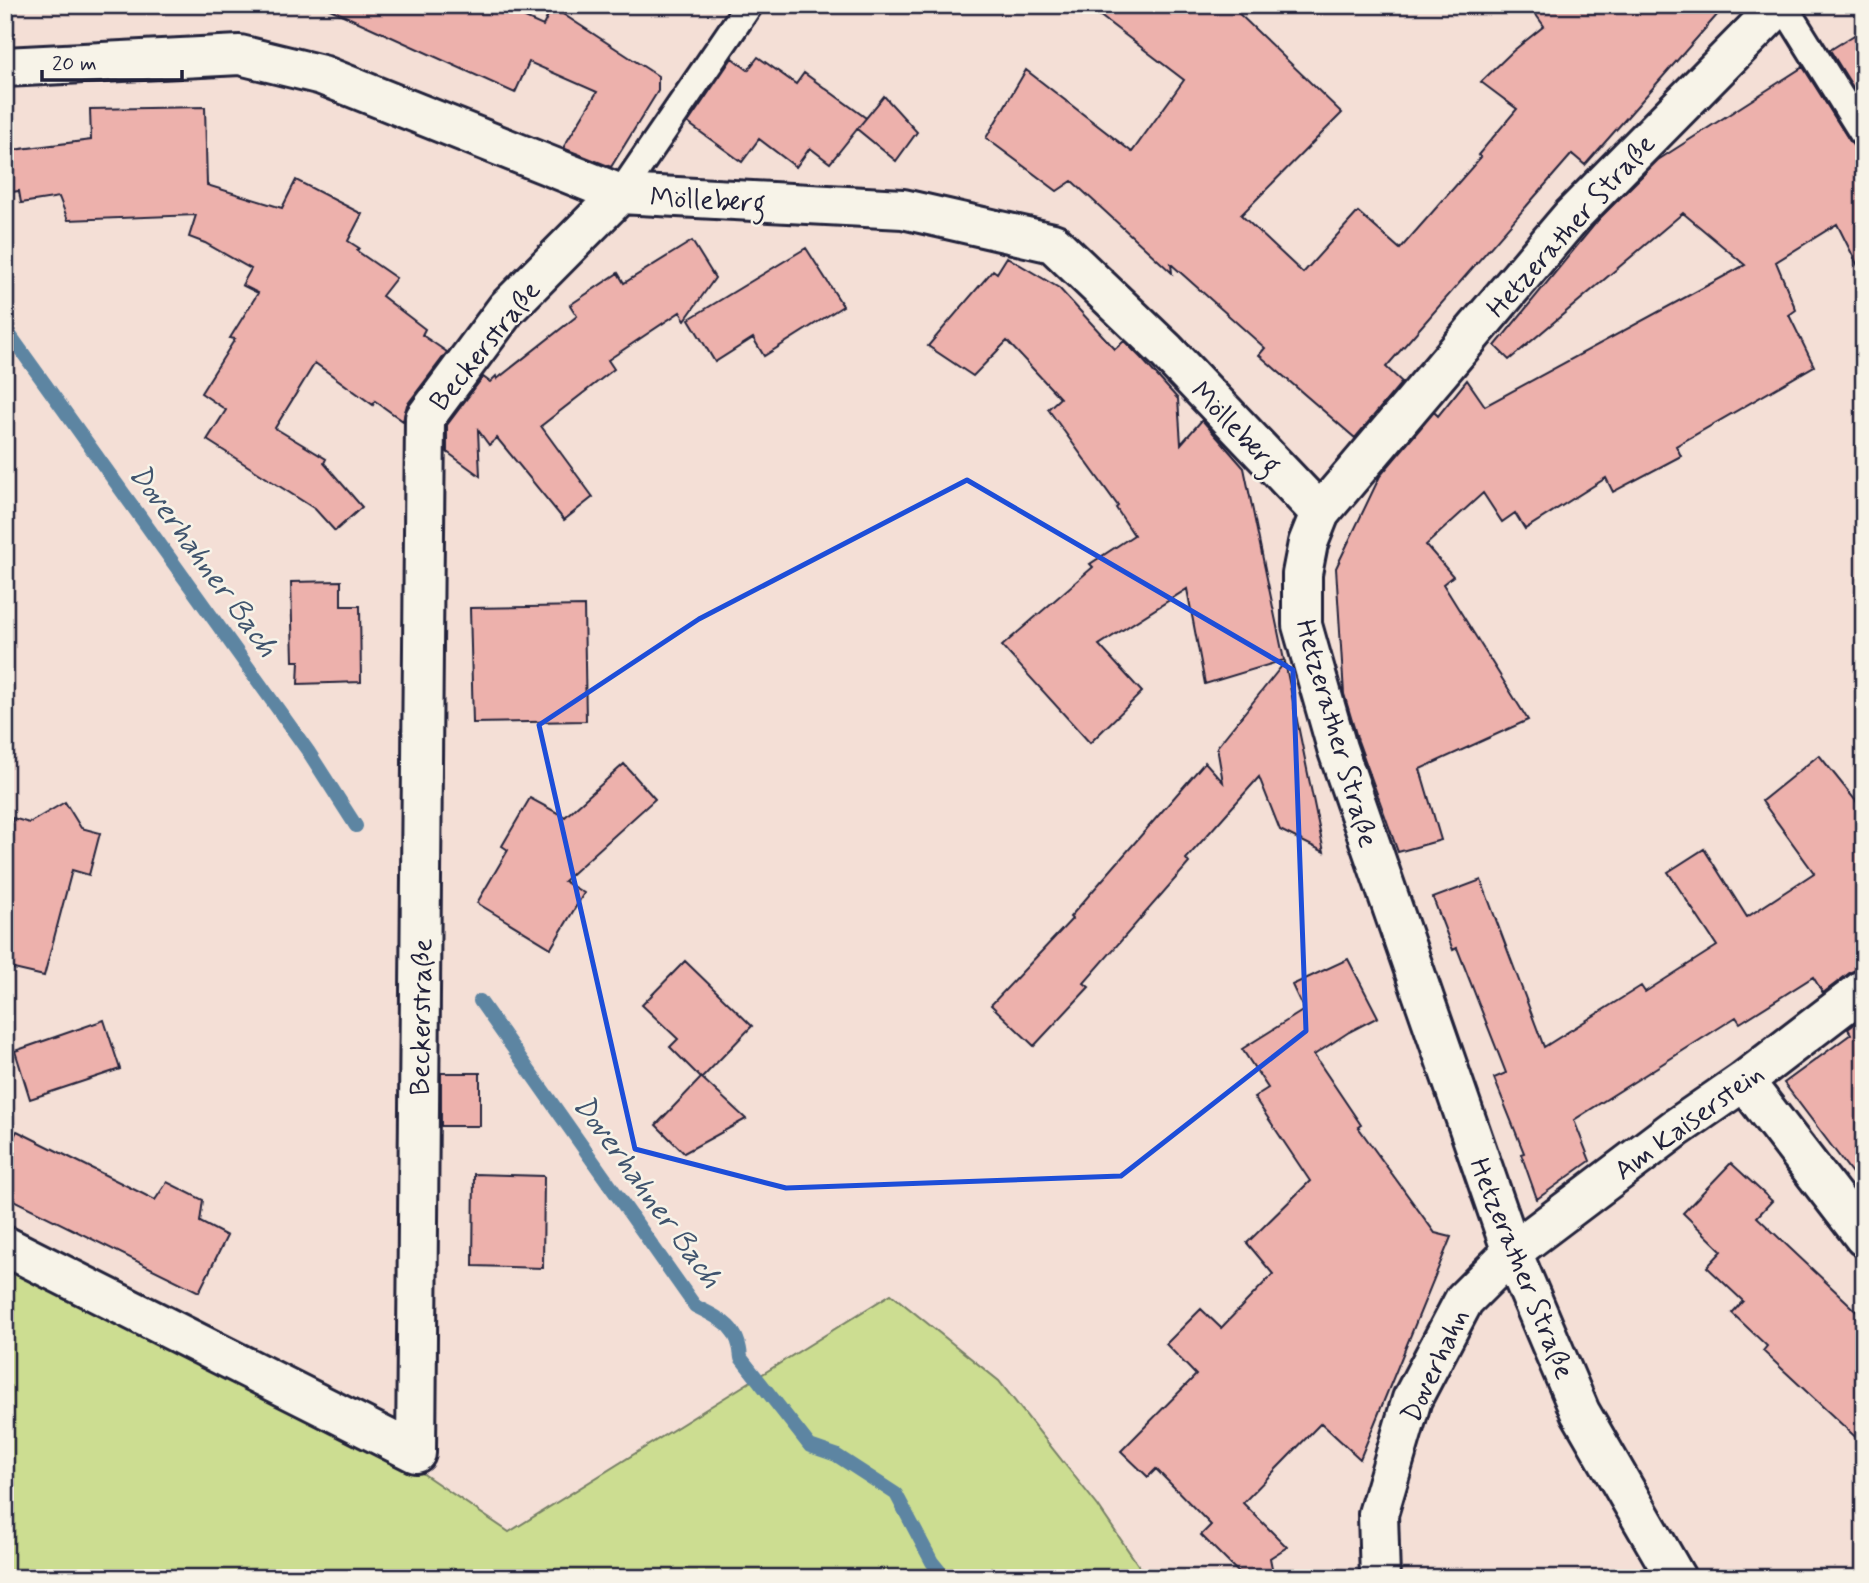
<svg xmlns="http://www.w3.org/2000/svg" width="1869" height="1583" font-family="Mynerve,sans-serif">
<rect width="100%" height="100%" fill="#f4dfd6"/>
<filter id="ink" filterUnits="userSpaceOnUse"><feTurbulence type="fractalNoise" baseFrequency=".0143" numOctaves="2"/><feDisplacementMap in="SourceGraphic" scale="14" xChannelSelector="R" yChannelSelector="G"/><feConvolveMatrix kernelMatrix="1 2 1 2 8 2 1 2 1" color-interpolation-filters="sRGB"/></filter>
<g filter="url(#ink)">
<!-- green -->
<path fill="#ccdd91" stroke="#778066" stroke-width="2" d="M5 1246 322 1405 509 1532 891 1294 999 1381 1098 1506 1147 1578H5Z"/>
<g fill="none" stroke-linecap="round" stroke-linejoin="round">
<!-- stream -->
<path stroke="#5d85a2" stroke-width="14" d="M5 328 308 751 356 826
M480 1001 695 1306C721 1319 739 1326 741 1358L810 1446 836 1455 896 1494 932 1562 945 1578"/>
</g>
<!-- building -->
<path fill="#edb1ac" stroke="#22223b" stroke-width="2" d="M321 5H496L543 26 552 7 658 76V91L611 167 563 148 597 92 529 62 515 93Z
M1086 5H1230L1342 113 1241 215 1303 273 1358 212 1400 249 1481 157 1478 155 1517 109 1481 82 1513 51 1544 26 1529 5H1726L1585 165 1572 154 1386 367 1402 382 1355 438 1259 355 1265 348 1171 264 1172 273 1072 181 1057 191 986 138 1026 70 1132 152 1184 80Z
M1864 29V105L1830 50Z
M758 57 796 84 804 73 866 118 830 163 810 148 796 167 759 139 742 162 688 123 732 58 748 70Z
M1803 67 1851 143 1856 149 1864 151V278L1837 224 1776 262 1796 310 1789 315 1814 366 1676 446 1681 456 1613 492 1606 478 1525 529 1515 513 1502 522 1483 493 1426 545 1453 576 1443 584 1528 720 1420 769 1441 840 1398 852 1358 741 1344 694 1336 568 1380 476 1434 412 1438 416 1467 380 1485 406 1745 265 1683 213 1509 360 1495 346 1599 219 1658 160Z
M884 96 917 132 896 161 857 129Z
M205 107 207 185 282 208 296 180 362 214 348 241 359 248 357 251 396 278 382 296 425 329 422 335 447 352 407 405 403 421 375 401 373 405 315 363 275 428 326 459 324 463 362 507 335 531 315 509 207 440 226 410 201 393 235 339 230 338 258 293 242 285 251 269 205 243 189 237 196 215 68 220 59 197 21 203 19 191 5 193V151L91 140 90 109Z
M692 241 715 278 685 320 680 312 608 360 614 369 541 426 593 497 564 520 497 438 489 445 478 430 480 476 447 452V425L483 377 490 382 496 376 497 379 577 316 570 305 618 273 624 283Z
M806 248 843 306 764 356 753 338 715 362 689 319Z
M1007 257 1059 288 1115 349 1124 341 1141 358 1178 399 1181 444 1202 420 1244 468 1284 660 1205 684 1187 589 1099 645 1142 692 1090 743 1002 646 1093 567 1090 564 1134 535 1116 508 1118 506 1048 409 1060 398 1007 341 973 376 928 346 993 270 997 273Z
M341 581V606H360L361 682 298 684 299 661H293L291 582Z
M584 606 586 721 473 723 470 608Z
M1285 662 1324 852 1280 830 1259 777 1186 859 1189 863 1084 983 1089 987 1034 1046 991 1005 1072 919 1070 917 1205 762 1223 782 1217 747Z
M1819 755 1864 811V968L1851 972 1823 993 1813 977 1740 1023 1736 1017 1574 1120 1590 1161 1537 1199 1521 1154 1524 1153 1494 1078 1506 1073 1457 948 1453 950 1433 898 1481 880 1544 1047 1641 986 1645 992 1717 946 1668 872 1704 849 1747 917 1814 873 1762 801Z
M624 764 655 799 564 881 584 893 551 948 477 903 508 850 502 846 530 798 565 817Z
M65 802 81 828 100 833 89 875 72 870 44 976 5 967V850L13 818 29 823Z
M1348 959 1378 1017 1349 1032 1314 1055 1361 1125 1358 1127 1435 1233 1451 1237 1360 1459 1321 1423 1243 1503 1287 1547 1270 1558 1274 1578H1244L1201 1535 1211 1525 1156 1469 1148 1477 1121 1451 1196 1375 1166 1344 1201 1309 1221 1328 1273 1274 1247 1243 1310 1181 1254 1097 1268 1088 1242 1049 1304 1010 1292 985Z
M685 961 752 1026 702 1078 746 1119 684 1153 656 1125 701 1078 670 1047 678 1039 642 1005Z
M1864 1017V1189L1784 1083 1851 1034 1848 1029Z
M104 1020 120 1069 30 1099 15 1051Z
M441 1073H480V1126H441Z
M17 1131 155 1200 167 1182 203 1200 200 1222 227 1236 199 1292 5 1196V1153Z
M1731 1163 1772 1201 1757 1217 1864 1318V1445L1763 1351 1767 1346 1732 1313 1743 1301 1707 1267 1722 1251 1683 1213Z
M474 1174 544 1176 543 1268 473 1266Z"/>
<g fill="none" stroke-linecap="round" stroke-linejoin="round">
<defs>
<path id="service" d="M1783 5 1864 135
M620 194 749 5"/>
<path id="minor" d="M5 67 240 55 322 75 620 194 903 209 1053 243 1166 351 1320 513
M1744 1081 1864 1237
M5 1246 416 1453 425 418 506 309 620 194
M1380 1578 1378 1514 1412 1399 1464 1300 1512 1252 1676 1128 1744 1081 1864 989"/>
<path id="tertiary" d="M1676 1578 1580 1412 1512 1252 1337 748 1302 625V574L1308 543 1320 513 1571 217 1780 5"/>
</defs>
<!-- service casing -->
<use href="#service" stroke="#22223b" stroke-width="32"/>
<!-- minor casing -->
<use href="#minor" stroke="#22223b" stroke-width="44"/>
<!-- tertiary casing -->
<use href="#tertiary" stroke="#22223b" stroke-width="44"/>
<!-- service -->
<use href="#service" stroke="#f7f3e8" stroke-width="26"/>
<!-- minor -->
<use href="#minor" stroke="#f7f3e8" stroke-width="38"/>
<!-- tertiary -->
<use href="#tertiary" stroke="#f7f3e8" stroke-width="38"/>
</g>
</g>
<!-- marked area -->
<path fill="none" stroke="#1d4ed8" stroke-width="5" stroke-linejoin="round" d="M967 480 1293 670 1306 1031 1121 1176 786 1188 635 1149 539 725 699 619Z"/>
<g text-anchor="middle" stroke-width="5" stroke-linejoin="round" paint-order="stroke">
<!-- street labels -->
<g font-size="28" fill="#22223b" stroke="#f7f3e8">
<text transform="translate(708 199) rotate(3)" y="10">Mölleberg</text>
<text transform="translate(1570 225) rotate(-48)" y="10">Hetzerather Straße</text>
<text transform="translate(484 345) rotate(-51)" y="10">Beckerstraße</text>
<text transform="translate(1237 427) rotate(46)" y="10">Mölleberg</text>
<text transform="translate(1338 733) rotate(74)" y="10">Hetzerather Straße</text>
<text transform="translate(420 1017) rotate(-89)" y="10">Beckerstraße</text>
<text transform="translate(1688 1121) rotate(-36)" y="10">Am Kaiserstein</text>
<text transform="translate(1523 1268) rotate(68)" y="10">Hetzerather Straße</text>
<text transform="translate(1434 1365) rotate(-65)" y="10">Doverhahn</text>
</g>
<!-- water labels -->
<g font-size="30" font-style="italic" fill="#40546e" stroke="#f7f3e8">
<text transform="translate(204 560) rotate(54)" y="10">Doverhahner Bach</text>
<text transform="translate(648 1191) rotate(54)" y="10">Doverhahner Bach</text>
</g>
</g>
<!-- margin -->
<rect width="1869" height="1583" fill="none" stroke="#f7f3e8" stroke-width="28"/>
<rect x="14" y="14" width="1841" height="1555" fill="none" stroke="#22223b" stroke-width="2.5" filter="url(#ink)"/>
<!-- scale -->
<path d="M42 70v10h140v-10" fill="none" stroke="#22223b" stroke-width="3.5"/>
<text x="52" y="70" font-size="21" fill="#22223b" stroke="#f7f3e8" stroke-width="5" paint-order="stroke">20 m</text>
</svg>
